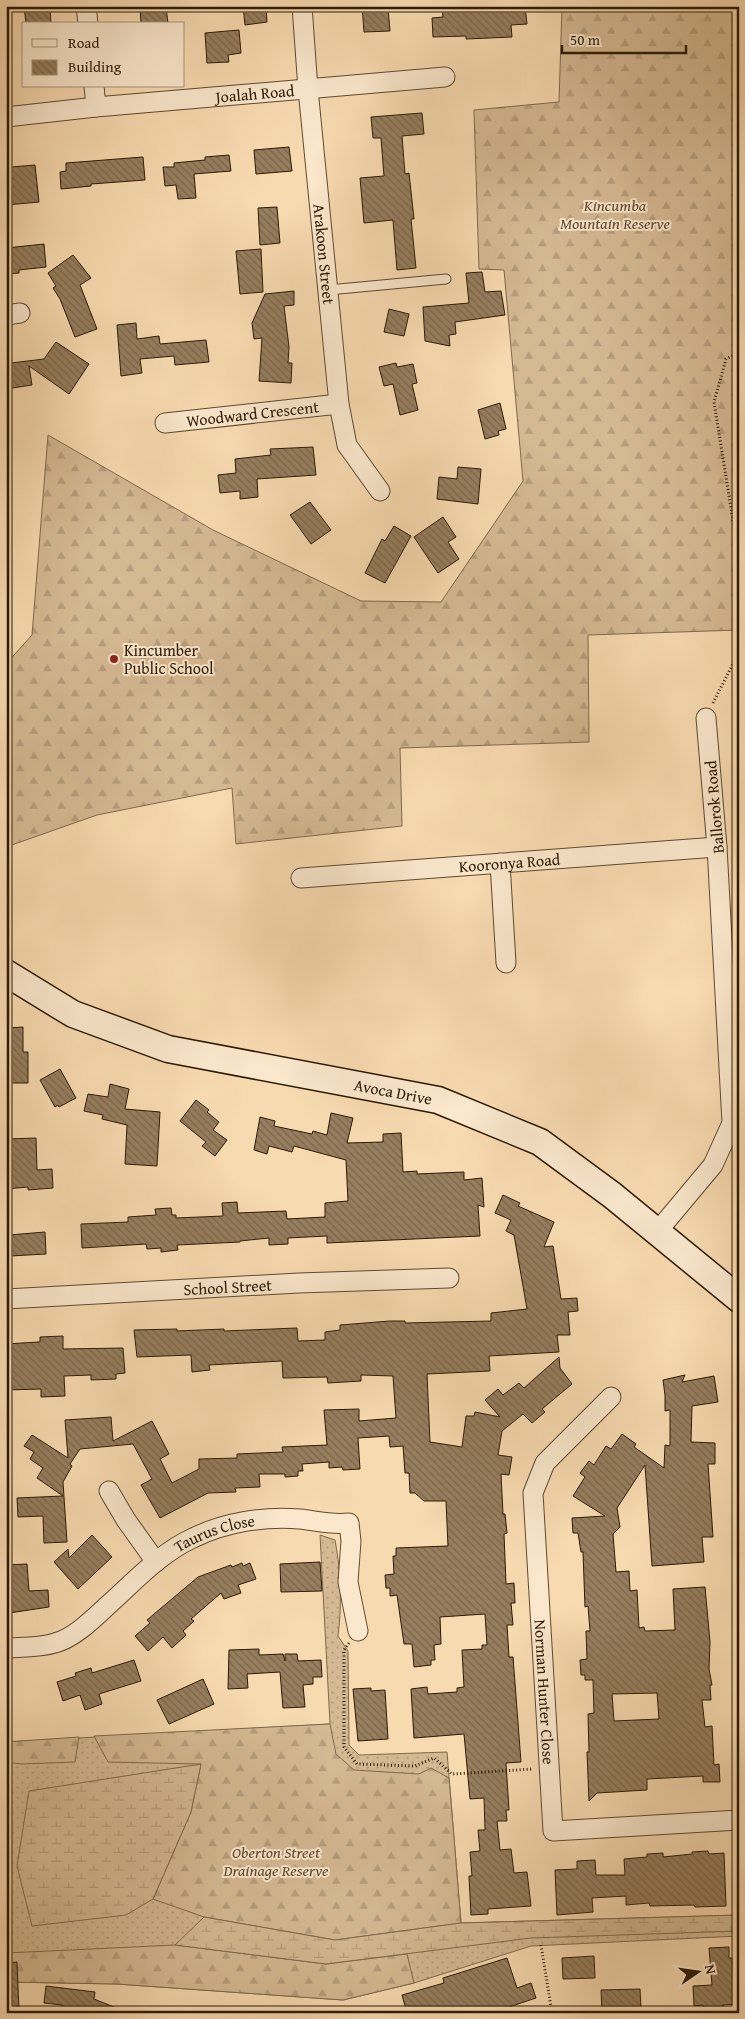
<svg xmlns="http://www.w3.org/2000/svg" width="745" height="2019" font-family="'Gentium Book Plus',serif">
<defs>
<pattern id="grass-dots" width="8" height="8" patternUnits="userSpaceOnUse" patternTransform="scale(1.25)"><rect width="8" height="8" fill="#d5b993"/><path d="M2 2h.1M6 6h.1" fill="none" stroke="#b79e7d" stroke-width="1.8" stroke-linecap="round"/></pattern>
<pattern id="forest-firs" width="22" height="20" patternUnits="userSpaceOnUse" patternTransform="scale(1.25)"><rect width="22" height="20" fill="#d5b993"/><path d="M5 1l3.5 6h-7zM16 11l3.5 6h-7z" fill="#b79e7d"/></pattern>
<pattern id="wetland-marsh" width="20" height="14" patternUnits="userSpaceOnUse" patternTransform="scale(1.25)"><rect width="20" height="14" fill="#d5b993"/><path d="M1 5h8M5 5V1M11 12h8M15 12V8" fill="none" stroke="#b79e7d"/></pattern>
<pattern id="building-back-hatch" width="6" height="6" patternUnits="userSpaceOnUse" patternTransform="scale(1.25)"><rect width="6" height="6" fill="#967e5e"/><path d="M-1 5l2 2M0 0l6 6M5-1l2 2" fill="none" stroke="#7b664c"/></pattern>
</defs>
<rect width="100%" height="100%" fill="#f8dab0"/>
<filter id="stains"><feTurbulence type="fractalNoise" baseFrequency=".004" numOctaves="4"/><feColorMatrix values="0 0 0 0 .2 0 0 0 0 .09 0 0 0 0 .02 0 0 0 .5 -.17"/></filter>
<radialGradient id="worn" r=".72"><stop offset=".6" stop-color="#630" stop-opacity="0"/><stop offset="1" stop-color="#630" stop-opacity=".3"/></radialGradient>
<!-- grass -->
<path fill="url(#grass-dots)" stroke="#806a4c" d="M320 1535 335 1540C341 1572 342 1604 338 1636L348 1651 349 1745 359 1755 447 1752 461 1923 739 1915V1936L531 1946 414 1983 343 2000 117 1984 6 1982V1742L330 1724Z"/>
<!-- forest -->
<path fill="url(#forest-firs)" stroke="#806a4c" d="M562 6H739V630L588 635 589 742 400 748 402 826 236 844 232 788 97 815 6 847V664L32 635 48 435 213 530 361 601 441 602 523 481 504 270 479 269 474 110 559 102Z
M330 1724 336 1754 354 1770 419 1774 431 1768 449 1778 461 1923 335 1940 204 1917 153 1899 191 1812 201 1764 108 1762 94 1736Z
M79 1737 75 1762 22 1764 6 1762V1742Z
M175 1945 326 1964 407 1954 414 1983 343 2000 117 1984 6 1982V1953Z"/>
<!-- wetland -->
<path fill="url(#wetland-marsh)" stroke="#806a4c" d="M201 1764 191 1812 153 1899 126 1915 32 1926 17 1866 29 1791Z
M739 1915V1931L531 1938 326 1964 175 1945 204 1917 335 1940 461 1923Z"/>
<!-- building -->
<path fill="url(#building-back-hatch)" stroke="#2c1a05" fill-rule="evenodd" d="M24 6H50L51 24H26Z
M140 6H166L168 24H141Z
M243 6H266L267 22 245 25Z
M362 6 388 8 390 31 364 32Z
M458 6H525L527 24 511 25 512 37 466 39V36L433 37 432 18 443 17 442 8Z
M239 30 241 53 228 55 229 62 207 63 205 33Z
M422 113 424 134 402 136 405 174 409 173 414 219H411L416 268 397 270 393 220 364 223 360 178 384 176 381 138H373L371 117Z
M289 147 292 171 256 174 254 150Z
M229 155 231 171 194 174 196 198 178 199 176 185 165 186 163 167H174V163L205 160V157Z
M143 157 145 180 91 184V186L61 189 60 172 66 171V163Z
M35 165 39 202 6 205V190H11V167Z
M277 207 280 243 260 245 258 208Z
M44 244 46 267 19 270V273L6 274V248Z
M261 249 263 292 240 294 236 251Z
M73 255 91 278 80 285 97 329 75 337 60 299 53 288 56 286 48 273Z
M482 272 485 292 501 291 505 315 455 322 456 334 449 335 450 346 425 341 423 307 469 303 466 273Z
M294 291V305L284 306 289 347 288 363H292L291 383 259 381 262 338 254 339 252 323 265 294Z
M389 309 409 314 404 336 384 332Z
M136 323 137 339 159 336 160 344 206 340 209 362 175 365 174 356 140 359 142 373 121 376 117 325Z
M56 342 89 364 69 394 29 366 32 385 6 389V367L11 366V363L44 359Z
M396 363 397 367 413 364 417 383 412 384 418 410 400 415 393 384 384 386 379 367Z
M500 403 506 429 498 431 499 435 485 439 478 410Z
M313 447 316 475 257 479 258 497 240 499V491L220 493 218 475 236 473 235 459 271 455 270 449Z
M458 467 481 469 478 504 437 499 439 477 457 479Z
M310 502 331 530 311 544 290 515Z
M443 517 456 537 448 542 459 559 438 573 414 537Z
M394 526 411 536 385 583 365 573 382 539 385 541Z
M23 1027V1052H28V1083H9V1072H6V1031H8V1028Z
M60 1069 76 1098 59 1107 58 1105 55 1107 40 1080Z
M110 1084 129 1089 125 1109 160 1112 157 1166 125 1164 127 1125 102 1119 103 1115 84 1111 88 1094 108 1097Z
M196 1100 209 1110 207 1112 219 1122 213 1130 227 1140 215 1156 202 1146 206 1142 180 1121Z
M331 1113 353 1118 347 1143 383 1142V1134L401 1133 403 1172 417 1171V1174L464 1172V1180L482 1178 484 1207 478 1205 480 1236 327 1243V1236L288 1238V1244L269 1245V1238L240 1241V1242L177 1245 178 1250 161 1252V1248L147 1249 146 1244 82 1248 81 1224 128 1222V1217L156 1215 155 1209 171 1208 172 1215H176V1218L223 1216 222 1203 237 1202 238 1213 286 1211 287 1219 325 1217V1203L348 1201 346 1160 294 1146 292 1152 269 1146 267 1154 254 1150 260 1117 275 1121 274 1126 312 1134 313 1131 327 1135Z
M36 1138 37 1170 52 1169 53 1188 28 1190V1187L6 1189V1139Z
M503 1195 520 1203 518 1206 554 1222 544 1247 553 1246 561 1299 577 1298 578 1311 568 1312 570 1335H557L559 1352 489 1356 490 1371 427 1374 430 1442 462 1447 466 1416H474L475 1412 500 1417 485 1400 498 1389 503 1395 519 1383 524 1388 559 1357 560 1368 572 1384 542 1409 545 1412 532 1423 523 1414 502 1431 498 1455 512 1457 509 1475 501 1474 503 1514H505L507 1533 504 1534 506 1584 514 1583 515 1603H511L513 1625H507L509 1657H513L521 1762 506 1763 509 1810H506L507 1821H497L500 1850 511 1849 514 1873 527 1872 531 1906 488 1909V1914L471 1915 469 1876H472L470 1852 480 1851 478 1830H485L484 1798 470 1799 464 1734 414 1738 411 1689 427 1687 428 1694 457 1692V1688L464 1687 462 1650 482 1649V1645H487L485 1614 440 1617 441 1644 434 1645 435 1660H431V1665L414 1667 412 1644H404L397 1595 390 1596V1588H386L385 1575 394 1574 393 1556H396V1548L448 1546 446 1501H424L415 1493H410L409 1473H405L403 1446 390 1447 389 1436 358 1438 360 1469 343 1470 342 1467 329 1468V1462L302 1464 303 1471H298V1476L285 1477V1474H259L260 1487 235 1488 236 1492 208 1493 160 1518 141 1485 152 1479 133 1444 80 1449 70 1464 72 1466 63 1482 67 1542 44 1543 43 1516 18 1517 17 1498 63 1496 37 1478 43 1468 30 1459 34 1452 24 1446 32 1435 68 1458 65 1420 111 1417 113 1441 152 1421 169 1454 160 1459 172 1483 199 1469V1459L237 1458V1454L283 1452 282 1447 327 1445 324 1410 359 1409V1421L396 1418 393 1376 361 1375V1381L328 1383 327 1377 283 1378 282 1361 209 1365 210 1370 192 1372 191 1355 137 1357 134 1330 177 1329V1331L224 1329V1331L297 1328 298 1341 325 1340V1332L340 1330V1325L390 1321H405V1323L491 1321V1313L527 1309 514 1235 506 1231 511 1220 495 1213Z
M45 1232 46 1254 10 1256 9 1235Z
M63 1336V1349L123 1348 125 1373 116 1374V1379L91 1380V1375L64 1376 65 1396 41 1397V1389L6 1390V1344L38 1342H40V1337Z
M685 1375 682 1382 714 1376 718 1402 692 1406 691 1442 715 1443V1464H708L713 1537H702L704 1562 652 1566 645 1465 617 1508 620 1527 613 1534 616 1572 629 1571 630 1591 637 1590 639 1628 644 1627 645 1631 675 1630 673 1589 705 1587 710 1642 709 1669 712 1685H710L711 1700H702L705 1727 712 1726 714 1765 719 1764 720 1782H703V1776L647 1779V1790L597 1793 589 1801 587 1752H589L588 1714 594 1713 593 1680H585V1675H581L580 1660 587 1659 586 1631H590L588 1606 585 1607 583 1552H581L578 1533H573L572 1518 605 1516 573 1496 585 1477 580 1473 589 1461 594 1465 606 1446 611 1449 622 1434 636 1444 634 1447 664 1468 665 1445 670 1446V1410L665 1411V1395L663 1380ZM657 1693 659 1719 614 1721 612 1694Z
M92 1535 112 1557 78 1589 54 1562 68 1549 69 1558Z
M320 1562 322 1591 281 1592 280 1564Z
M242 1563 243 1566 250 1563 256 1579 238 1585 241 1593 224 1599 221 1593 191 1619 194 1621 183 1631 186 1635 172 1648 163 1637 148 1651 135 1636 150 1623 147 1620 198 1577 231 1565 232 1567Z
M27 1564 29 1591 48 1590 49 1607 9 1613 6 1565Z
M259 1649V1655L283 1654 285 1661V1654H297L298 1661 321 1660 322 1677H313V1684L303 1685 305 1707 283 1708 280 1672 247 1674 248 1688 228 1689 229 1650Z
M134 1660 141 1681 99 1694 102 1704 85 1710 80 1695 63 1701 57 1682 76 1676 75 1673 91 1668 92 1673Z
M203 1679 214 1704 169 1724 157 1700Z
M371 1688V1691L385 1690 388 1739 358 1741 353 1689Z
M708 1851 709 1854 724 1853 726 1906 695 1907 694 1905 650 1906 649 1903 626 1905V1896L592 1898 593 1912 557 1915 555 1870 577 1869V1861L595 1860 596 1875H625L624 1859 647 1857V1854L663 1853V1857L692 1854V1852Z
M729 1947V1958H732L736 2004 723 2005 724 2013H704L703 2005 694 2006 693 1986 712 1985 709 1948Z
M594 1956 595 1978 563 1979 562 1958Z
M507 1958 517 1988 531 1983 536 1998 491 2013H407L402 1995 444 1983 443 1978Z
M17 1962 19 2010H6V1963Z
M46 1986 95 1992 94 1999 119 2009 118 2013 80 2009 79 2013H61L62 2005 44 2003Z
M640 1989 641 2009 624 2010V2013H602L601 1990Z"/>
<g fill="none" stroke-linecap="round" stroke-linejoin="round">
<defs>
<path id="service" d="M328 290 446 279"/>
<g id="minor">
<path d="M86 6 88 24"/>
<path id="s1" d="M302 6 308 89 339 404 347 445 380 491"/>
<path d="M94 86 96 107"/>
<path id="s2" d="M6 117 96 107 445 77"/>
<path d="M6 315 20 313"/>
<path id="s3" d="M165 423 339 404"/>
<path d="M500 863 506 963"/>
<path id="s4" d="M301 878 717 847"/>
<path d="M657 1232 713 1165 732 1123 717 847 706 718"/>
<path id="s5" d="M6 1299 299 1283 449 1278"/>
<path id="s6" d="M611 1397 545 1463 533 1493 553 1831 739 1820"/>
<path d="M109 1491 126 1520 156 1562"/>
<path id="s7" d="M6 1648C22 1647 39 1648 55 1643 74 1638 93 1619 107 1606 134 1582 160 1553 193 1538 225 1522 265 1516 300 1519 317 1521 331 1525 349 1523L351 1541 348 1582 358 1631"/>
</g>
<g id="secondary">
<path id="s8" d="M6 973 73 1014 168 1049 438 1100 540 1142 612 1195 739 1299"/>
</g>
</defs>
<!-- service casing -->
<use href="#service" stroke="#5f4a30" stroke-width="11"/>
<!-- minor casing -->
<use href="#minor" stroke="#5f4a30" stroke-width="21"/>
<!-- secondary casing -->
<use href="#secondary" stroke="#2c1a05" stroke-width="29"/>
<!-- path -->
<path stroke="#2c1a05" stroke-width="3" stroke-dasharray="1 2.5" stroke-linecap="butt" d="M739 353 726 359 714 402 739 558
M713 703 739 652
M349 1643 344 1650V1747L357 1764 415 1766 434 1758 452 1774 533 1769
M541 1945 552 2013"/>
<!-- service -->
<use href="#service" stroke="#fae7cc" stroke-width="9"/>
<!-- minor -->
<use href="#minor" stroke="#fae7cc" stroke-width="19"/>
<!-- secondary -->
<use href="#secondary" stroke="#fae7cc" stroke-width="26"/>
</g>
<!-- markers -->
<circle fill="#8f2418" stroke="#fae7cc" stroke-width="2" cx="114" cy="659" r="5"/>
<g text-anchor="middle" stroke-width="4" stroke-linejoin="round" paint-order="stroke">
<!-- street labels -->
<g font-size="16" fill="#2c1a05" stroke="#fae7cc">
<text dy="6" stroke="none"><textPath href="#s2" startOffset="250">Joalah Road</textPath></text>
<text dy="6" stroke="none"><textPath href="#s1" startOffset="249">Arakoon Street</textPath></text>
<text dy="6" stroke="none"><textPath href="#s3" startOffset="88">Woodward Crescent</textPath></text>
<text transform="translate(714 807) rotate(-95)" y="6">Ballorok Road</text>
<text dy="6" stroke="none"><textPath href="#s4" startOffset="209">Kooronya Road</textPath></text>
<text dy="6" stroke="none"><textPath href="#s8" startOffset="409">Avoca Drive</textPath></text>
<text dy="6" stroke="none"><textPath href="#s5" startOffset="222">School Street</textPath></text>
<text dy="6" stroke="none"><textPath href="#s7" startOffset="246">Taurus Close</textPath></text>
<text dy="6" stroke="none"><textPath href="#s6" startOffset="325">Norman Hunter Close</textPath></text>
</g>
<!-- park labels -->
<g font-size="16" font-style="italic" fill="#5f4a30" stroke="#fae7cc">
<text x="615" y="211">Kincumba<tspan x="615" dy="18">Mountain Reserve</tspan></text>
<text x="276" y="1858">Oberton Street<tspan x="276" dy="18">Drainage Reserve</tspan></text>
</g>
<!-- poi labels -->
<g font-size="16" fill="#2c1a05" stroke="#fae7cc" text-anchor="start">
<text x="124" y="656">Kincumber<tspan x="124" dy="18">Public School</tspan></text>
</g>
</g>
<!-- margin -->
<rect width="745" height="2019" fill="none" stroke="#f8dab0" stroke-width="25"/>
<rect x="8" y="8" width="730" height="2004" fill="none" stroke="#2c1a05" stroke-width="2.5"/>
<rect x="12" y="12" width="720" height="1994" fill="none" stroke="#2c1a05"/>
<!-- legend -->
<rect x="22" y="22" width="162" height="65" fill="#fae7cc" stroke="#a8957c"/>
<rect x="32" y="39" width="25" height="8" fill="#fae7cc" stroke="#a8957c"/>
<text x="68" y="48" font-size="15" fill="#2c1a05">Road</text>
<rect x="32" y="60" width="25" height="15" fill="url(#building-back-hatch)" stroke="#a8957c"/>
<text x="68" y="72" font-size="15" fill="#2c1a05">Building</text>
<!-- north arrow -->
<g transform="translate(698 1972) rotate(77)" stroke="#fae7cc" stroke-width="4" paint-order="stroke">
<path d="M0-4L9 19L0 12L-9 19Z" fill="#2c1a05"/>
<text y="-8" font-size="14" font-weight="bold" text-anchor="middle" fill="#2c1a05">N</text>
</g>
<!-- scale -->
<path d="M562 45v8h124v-8" fill="none" stroke="#2c1a05" stroke-width="2.5"/>
<text x="570" y="45" font-size="15" fill="#2c1a05" stroke="#fae7cc" stroke-width="4" paint-order="stroke">50 m</text>
<rect width="100%" height="100%" filter="url(#stains)"/>
<rect width="100%" height="100%" fill="url(#worn)"/>
</svg>
